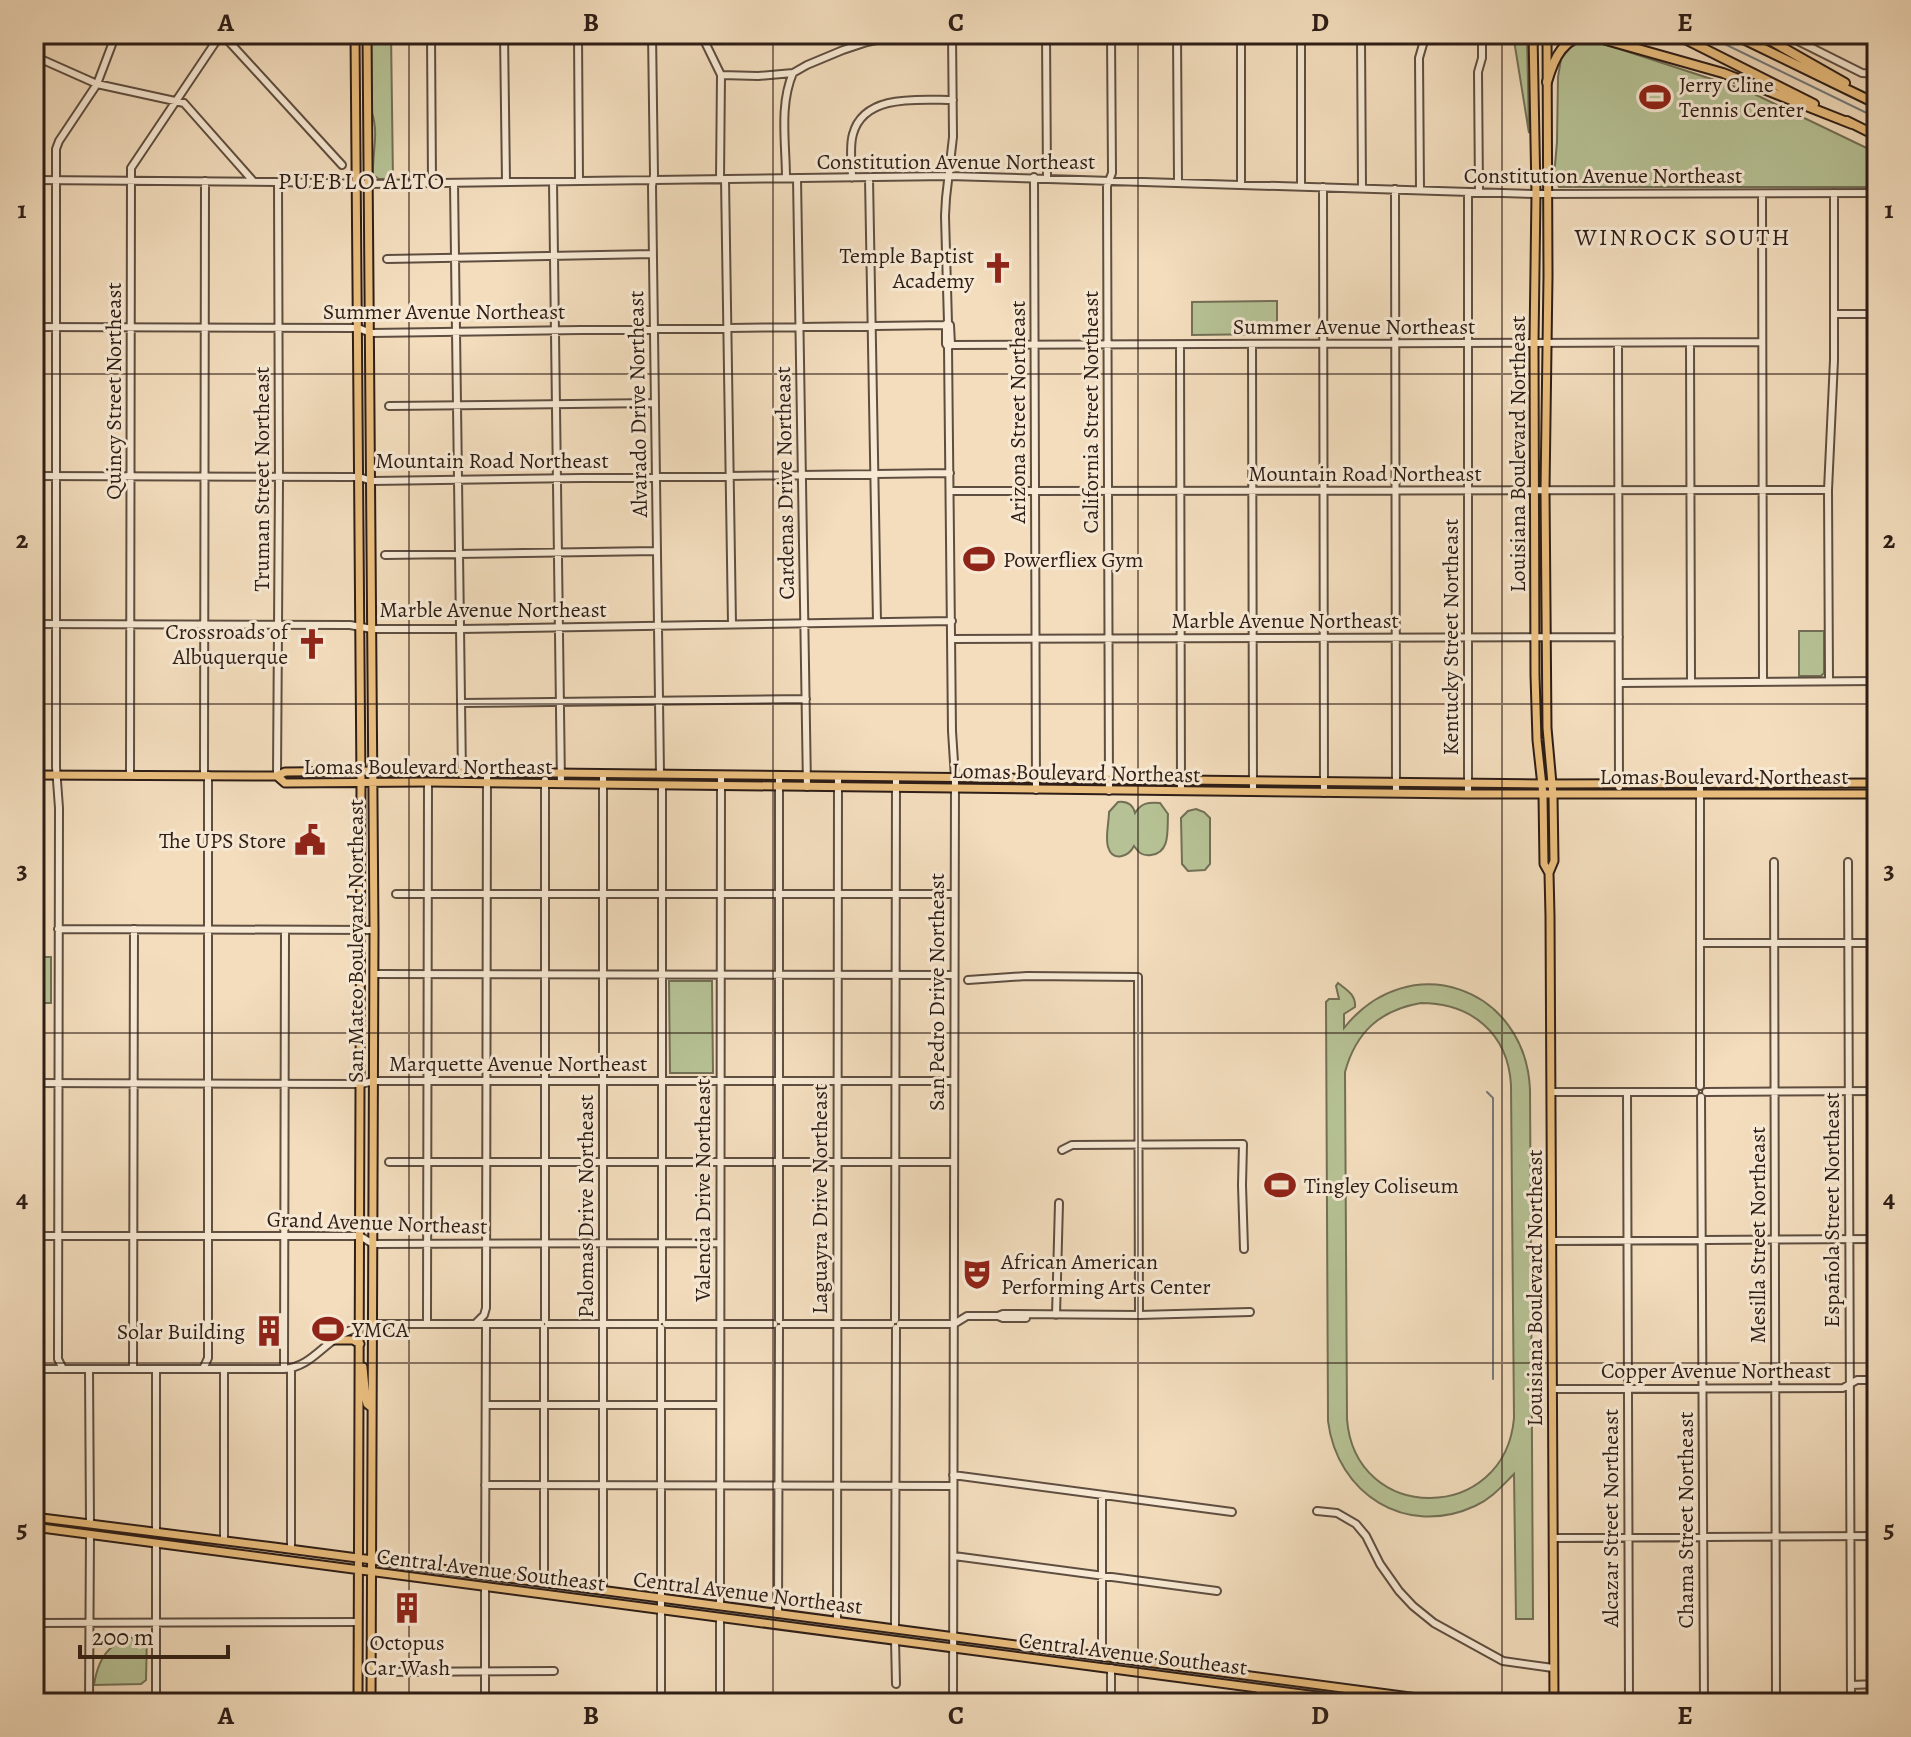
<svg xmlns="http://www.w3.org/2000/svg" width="1911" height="1737" font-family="Alegreya,serif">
<rect width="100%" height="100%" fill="#f3ddbd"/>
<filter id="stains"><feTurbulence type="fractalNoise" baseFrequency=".0025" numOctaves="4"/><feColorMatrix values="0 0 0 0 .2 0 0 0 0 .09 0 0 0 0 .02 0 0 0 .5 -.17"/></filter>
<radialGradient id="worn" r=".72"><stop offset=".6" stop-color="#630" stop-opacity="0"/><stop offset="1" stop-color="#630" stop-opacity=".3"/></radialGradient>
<!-- green -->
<path fill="#b6c295" stroke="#727056" stroke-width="2" fill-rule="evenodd" d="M371 34H391L393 179H379L373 175C372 154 379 133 372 113Z
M1513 34H1527L1529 133Z
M1586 38 1748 91 1877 153V187H1559L1554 177 1557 142 1558 77 1561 59 1573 44Z
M1277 301V334L1192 335V302Z
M1799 631H1824V673L1821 676H1799Z
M1118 802C1127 801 1133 805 1135 813 1141 803 1148 802 1160 803L1168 814C1167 829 1171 853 1151 855 1142 856 1139 853 1134 846 1129 856 1113 863 1108 847 1105 837 1109 822 1109 812Z
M1196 809 1204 812 1210 818V864L1205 870 1188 871 1182 864 1181 818 1188 811Z
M34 957H51V1003H34Z
M669 981H712L713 1073H670Z
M1338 983C1347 990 1356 995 1355 1007L1344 1014V1028C1409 946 1526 987 1530 1090L1533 1619H1516L1514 1474C1502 1486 1491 1499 1475 1506 1406 1538 1337 1494 1328 1421L1326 1002 1329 999H1339L1336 986ZM1421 1003C1471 1003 1508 1033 1511 1085L1514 1418C1505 1524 1355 1525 1347 1419L1345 1072C1356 1032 1380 1010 1421 1003Z
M147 1635 146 1680 141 1684 94 1685C99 1652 114 1638 147 1635Z"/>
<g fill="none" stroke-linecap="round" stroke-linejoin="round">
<!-- stream -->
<path stroke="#747a7b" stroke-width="2" d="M1704 34 1877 118
M1487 1092 1493 1098V1379"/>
<defs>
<path id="minor" d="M222 34 342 165
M431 34 432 183
M504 34 506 182
M578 34 579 181
M652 34 654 175 652 186 660 774
M701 34 721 75 720 179
M952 34 953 137 946 198 945 216 948 323 950 325 951 345 948 347 952 731 955 778 953 1703
M1046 34 1047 178
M1177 34 1178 182
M1784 34 1862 73 1877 74
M34 56 97 84 184 103 253 181
M721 75 758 76 793 73 807 65 843 50 867 42 890 37 999 34
M1034 177 1036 790
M786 178C786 144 779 105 793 73
M797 178 807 787
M852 178C852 164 849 147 853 134 864 93 920 100 953 100
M869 178 877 622
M725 179 732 624
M34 180 278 182 368 184 949 176 1536 194 1877 193
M553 182 561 784
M454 183 462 775
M1241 184V34
M1301 186V34
M1323 187 1324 793
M1362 188 1361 40 1363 34
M1395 189 1396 793
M1420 190 1419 58 1426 34
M1468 192V794
M1479 192 1478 72 1482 58V34
M1762 194 1763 682
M387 259 653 254
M1835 314H1877
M946 324V344L948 347
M34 327 358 328 371 333 949 325
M1618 343 1619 787
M1690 343 1691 682
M1252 344 1253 792
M949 345 1762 342
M1180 345 1181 791
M389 406 655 403
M34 476 349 477H359L372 481 950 473
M950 491 1828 490
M385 555 657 551
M34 624 350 625 372 629H460L952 621
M952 639 1619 637
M1829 681 1828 490 1834 360V193
M1620 683 1877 681
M461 703 806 699
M130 775 131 168 221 34
M204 775 205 181
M277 776 279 481 278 182
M1700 783V1086
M1109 791 1107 186 1112 173 1111 34
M1774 862 1776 1703
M1848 862 1851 1703
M396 894H954
M58 929 374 930
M1701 943H1877
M374 974 954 975
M968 980 1027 976 1138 977 1139 1315
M34 1083 361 1084 374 1081H953
M1551 1092H1695
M1627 1092 1629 1703
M1706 1092 1877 1091
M1701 1097 1704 1703
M1062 1150 1072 1145 1243 1144 1242 1185 1244 1249
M389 1162H953
M34 1236H360L373 1244 719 1243
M1552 1241 1877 1239
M1056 1315 1059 1203
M998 1316 1003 1318H1026
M545 1320V780
M662 1320V786
M779 1320V776
M895 1320 896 777
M427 1323 428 782
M475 1324 484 1315 486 1308 487 771
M548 1324H658
M666 1324H774
M783 1324H891
M900 1324H954
M954 1324 967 1316H998L1003 1314 1139 1315 1250 1312
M34 1369H284C310 1367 322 1345 343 1334 354 1327 367 1326 380 1324H541
M63 1369 58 1359 59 808 56 767V149L59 141 97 84 116 34
M89 1369 90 1524
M133 1369 134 929
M203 1369 208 1358V775
M284 1369 285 930
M1553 1389 1843 1388 1857 1380H1877
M486 1405H720
M953 1475 1232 1512
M485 1485 953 1486
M1317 1511 1337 1513 1356 1524 1366 1536 1380 1564 1399 1591 1413 1606 1434 1623 1503 1661 1553 1668
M156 1532V1369
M1553 1538 1877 1536
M224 1540V1369
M156 1543V1703
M291 1549V1369
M954 1556 1217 1591
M485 1575 486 1324
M544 1583V1328
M485 1586V1703
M603 1591V774
M720 1606 721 775
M778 1614 779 1328
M837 1621 838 777
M34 1623 358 1622
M895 1629 896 1328
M895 1640 896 1684
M1102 1657V1495
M371 1672 554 1671
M1851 1685 1877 1684
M89 1703 90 1534
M661 1703V1328
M720 1703V1617
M1111 1703V1668
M1259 1703 1260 1688"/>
<path id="major" d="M355 34 361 783 358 1703
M367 34 374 930 371 1703
M1533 34 1536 194 1534 343 1535 675 1537 740 1543 795 1544 864 1549 873 1550 916 1554 1703
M1547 34 1548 276 1545 490 1547 728 1553 795 1554 861 1549 873
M34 775 277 776 285 772 380 771 1542 784 1877 783
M277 776 285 783 428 782 1468 794H1877
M334 1340H353L360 1344
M363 1367 366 1400 367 1404 372 1408
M34 1517 274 1547 1456 1703
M34 1527 1371 1703"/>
<path id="highway" d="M1593 34 1606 40 1723 73 1852 124
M1675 34 1814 104
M1733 34 1877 104
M1759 34 1845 83
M1547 82C1554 58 1563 37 1591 34
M1847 121 1877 136"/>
</defs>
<!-- minor casing -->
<use href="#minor" stroke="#5f4e40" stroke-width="10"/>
<!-- major casing -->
<use href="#major" stroke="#2e1e17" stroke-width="11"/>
<!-- highway casing -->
<use href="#highway" stroke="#2e1e17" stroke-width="12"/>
<!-- minor -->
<use href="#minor" stroke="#f7e9d4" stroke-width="6"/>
<!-- major -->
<use href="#major" stroke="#eabe7e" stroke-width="7"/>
<!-- highway -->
<use href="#highway" stroke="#eabe7e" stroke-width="8"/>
</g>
<!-- grid -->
<path fill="none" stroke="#2e1e17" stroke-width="2" stroke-opacity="0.55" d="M409 34V1703M773 34V1703M1138 34V1703M1502 34V1703M34 374H1877M34 704H1877M34 1033H1877M34 1363H1877"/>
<!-- icons -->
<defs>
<symbol id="stadium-bare" viewBox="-9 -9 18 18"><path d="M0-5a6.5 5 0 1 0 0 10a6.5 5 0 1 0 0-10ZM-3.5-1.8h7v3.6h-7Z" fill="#8f2418" stroke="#f7e9d4" stroke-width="2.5" paint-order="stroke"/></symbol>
<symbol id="church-bare" viewBox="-9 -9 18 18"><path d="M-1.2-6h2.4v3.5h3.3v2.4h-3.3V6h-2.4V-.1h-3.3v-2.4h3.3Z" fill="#8f2418" stroke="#f7e9d4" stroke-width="2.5" paint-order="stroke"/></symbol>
<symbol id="civic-bare" viewBox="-9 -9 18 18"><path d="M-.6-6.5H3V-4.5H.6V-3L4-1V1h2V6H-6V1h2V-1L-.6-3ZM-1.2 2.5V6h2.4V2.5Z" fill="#8f2418" stroke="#f7e9d4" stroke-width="2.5" paint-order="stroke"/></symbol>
<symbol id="theatre-bare" viewBox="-9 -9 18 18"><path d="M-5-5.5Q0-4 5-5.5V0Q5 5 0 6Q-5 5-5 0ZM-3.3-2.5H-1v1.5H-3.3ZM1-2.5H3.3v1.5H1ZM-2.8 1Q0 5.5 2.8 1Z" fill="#8f2418" stroke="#f7e9d4" stroke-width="2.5" paint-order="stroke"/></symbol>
<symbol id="building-bare" viewBox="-9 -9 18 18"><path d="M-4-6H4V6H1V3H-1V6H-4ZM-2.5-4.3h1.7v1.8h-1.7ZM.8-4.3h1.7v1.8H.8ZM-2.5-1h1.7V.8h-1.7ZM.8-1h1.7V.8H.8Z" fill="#8f2418" stroke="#f7e9d4" stroke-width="2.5" paint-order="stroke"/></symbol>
</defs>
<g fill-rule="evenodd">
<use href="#stadium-bare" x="1633" y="75" width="44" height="44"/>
<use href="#church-bare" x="976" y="246" width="44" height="44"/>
<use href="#stadium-bare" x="957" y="537" width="44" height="44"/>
<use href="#church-bare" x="290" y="622" width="44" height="44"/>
<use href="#civic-bare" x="288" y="818" width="44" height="44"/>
<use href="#stadium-bare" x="1258" y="1163" width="44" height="44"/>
<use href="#theatre-bare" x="955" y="1252" width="44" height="44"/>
<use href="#stadium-bare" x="306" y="1307" width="44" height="44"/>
<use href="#building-bare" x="247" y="1309" width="44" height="44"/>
<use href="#building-bare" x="385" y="1586" width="44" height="44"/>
</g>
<g text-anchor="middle" stroke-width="6" stroke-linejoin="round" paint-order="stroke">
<!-- poi labels -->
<g font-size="22" fill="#2e1e17" stroke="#f7e9d4" text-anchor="start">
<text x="1679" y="92">Jerry Cline<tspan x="1679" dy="25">Tennis Center</tspan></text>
<text x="974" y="263" text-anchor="end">Temple Baptist<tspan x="974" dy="25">Academy</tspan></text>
<text x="1003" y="567">Powerfliex Gym</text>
<text x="288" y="639" text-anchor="end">Crossroads of<tspan x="288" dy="25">Albuquerque</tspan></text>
<text x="286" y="848" text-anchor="end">The UPS Store</text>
<text x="1304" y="1193">Tingley Coliseum</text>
<text x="1001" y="1269">African American<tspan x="1001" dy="25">Performing Arts Center</tspan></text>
<text x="352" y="1337">YMCA</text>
<text x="245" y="1339" text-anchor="end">Solar Building</text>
<text x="407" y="1650" text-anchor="middle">Octopus<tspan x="407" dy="25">Car Wash</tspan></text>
</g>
<!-- street labels -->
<g font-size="22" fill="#2e1e17" stroke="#f7e9d4">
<text x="956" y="169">Constitution Avenue Northeast</text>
<text x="1603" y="183">Constitution Avenue Northeast</text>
<text x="444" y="319">Summer Avenue Northeast</text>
<text x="1354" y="334">Summer Avenue Northeast</text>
<text transform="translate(113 391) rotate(-90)" y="8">Quincy Street Northeast</text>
<text transform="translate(637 404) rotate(-91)" y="8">Alvarado Drive Northeast</text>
<text transform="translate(1017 412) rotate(-90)" y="8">Arizona Street Northeast</text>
<text transform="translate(1090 412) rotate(-90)" y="8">California Street Northeast</text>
<text transform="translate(1517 454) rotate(-90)" y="8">Louisiana Boulevard Northeast</text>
<text x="492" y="468">Mountain Road Northeast</text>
<text x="1365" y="481">Mountain Road Northeast</text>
<text transform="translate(261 479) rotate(-90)" y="8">Truman Street Northeast</text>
<text transform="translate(784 483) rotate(-91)" y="8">Cardenas Drive Northeast</text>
<text x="493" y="617">Marble Avenue Northeast</text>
<text x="1285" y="628">Marble Avenue Northeast</text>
<text transform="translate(1450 637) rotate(-90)" y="8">Kentucky Street Northeast</text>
<text x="428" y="774">Lomas Boulevard Northeast</text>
<text transform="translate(1076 772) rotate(1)" y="8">Lomas Boulevard Northeast</text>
<text x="1724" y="784">Lomas Boulevard Northeast</text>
<text transform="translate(355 941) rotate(-90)" y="8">San Mateo Boulevard Northeast</text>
<text transform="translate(936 992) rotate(-90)" y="8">San Pedro Drive Northeast</text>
<text x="518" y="1071">Marquette Avenue Northeast</text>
<text transform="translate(702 1190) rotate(-90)" y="8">Valencia Drive Northeast</text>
<text transform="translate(819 1199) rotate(-90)" y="8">Laguayra Drive Northeast</text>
<text transform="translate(585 1206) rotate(-90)" y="8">Palomas Drive Northeast</text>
<text transform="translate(1831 1210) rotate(-90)" y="8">Española Street Northeast</text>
<text transform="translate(377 1222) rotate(2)" y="8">Grand Avenue Northeast</text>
<text transform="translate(1757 1235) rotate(-90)" y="8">Mesilla Street Northeast</text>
<text transform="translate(1534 1288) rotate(-90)" y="8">Louisiana Boulevard Northeast</text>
<text x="1716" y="1378">Copper Avenue Northeast</text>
<text transform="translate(1610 1518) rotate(-90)" y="8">Alcazar Street Northeast</text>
<text transform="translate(1685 1520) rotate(-90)" y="8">Chama Street Northeast</text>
<text transform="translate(491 1569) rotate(7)" y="8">Central Avenue Southeast</text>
<text transform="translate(748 1592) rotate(7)" y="8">Central Avenue Northeast</text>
<text transform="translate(1133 1653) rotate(7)" y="8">Central Avenue Southeast</text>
</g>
<!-- neighbourhood labels -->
<g font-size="24" letter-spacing="2" fill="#2e1e17" stroke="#f7e9d4">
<text x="362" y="189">PUEBLO ALTO</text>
<text x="1683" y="245">WINROCK SOUTH</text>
</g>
</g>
<!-- margin -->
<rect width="1911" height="1737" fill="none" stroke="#f3ddbd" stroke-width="88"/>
<!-- scale -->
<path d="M80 1645v12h148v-12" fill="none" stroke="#2e1e17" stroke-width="4"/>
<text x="92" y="1645" font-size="24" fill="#2e1e17" stroke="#f7e9d4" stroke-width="6" paint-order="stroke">200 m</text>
<rect x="44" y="44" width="1823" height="1649" fill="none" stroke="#2e1e17" stroke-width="3"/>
<g font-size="26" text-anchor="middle" font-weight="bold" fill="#2e1e17">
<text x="226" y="31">A</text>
<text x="591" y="31">B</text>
<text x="956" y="31">C</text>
<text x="1320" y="31">D</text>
<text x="1685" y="31">E</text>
<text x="22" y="218">1</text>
<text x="1889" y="218">1</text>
<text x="22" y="548">2</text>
<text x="1889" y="548">2</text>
<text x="22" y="878">3</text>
<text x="1889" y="878">3</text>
<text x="22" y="1207">4</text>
<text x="1889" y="1207">4</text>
<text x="22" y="1537">5</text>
<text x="1889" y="1537">5</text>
<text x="226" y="1724">A</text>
<text x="591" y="1724">B</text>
<text x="956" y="1724">C</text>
<text x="1320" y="1724">D</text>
<text x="1685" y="1724">E</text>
</g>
<rect width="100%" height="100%" filter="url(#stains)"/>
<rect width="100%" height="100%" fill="url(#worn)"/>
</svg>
